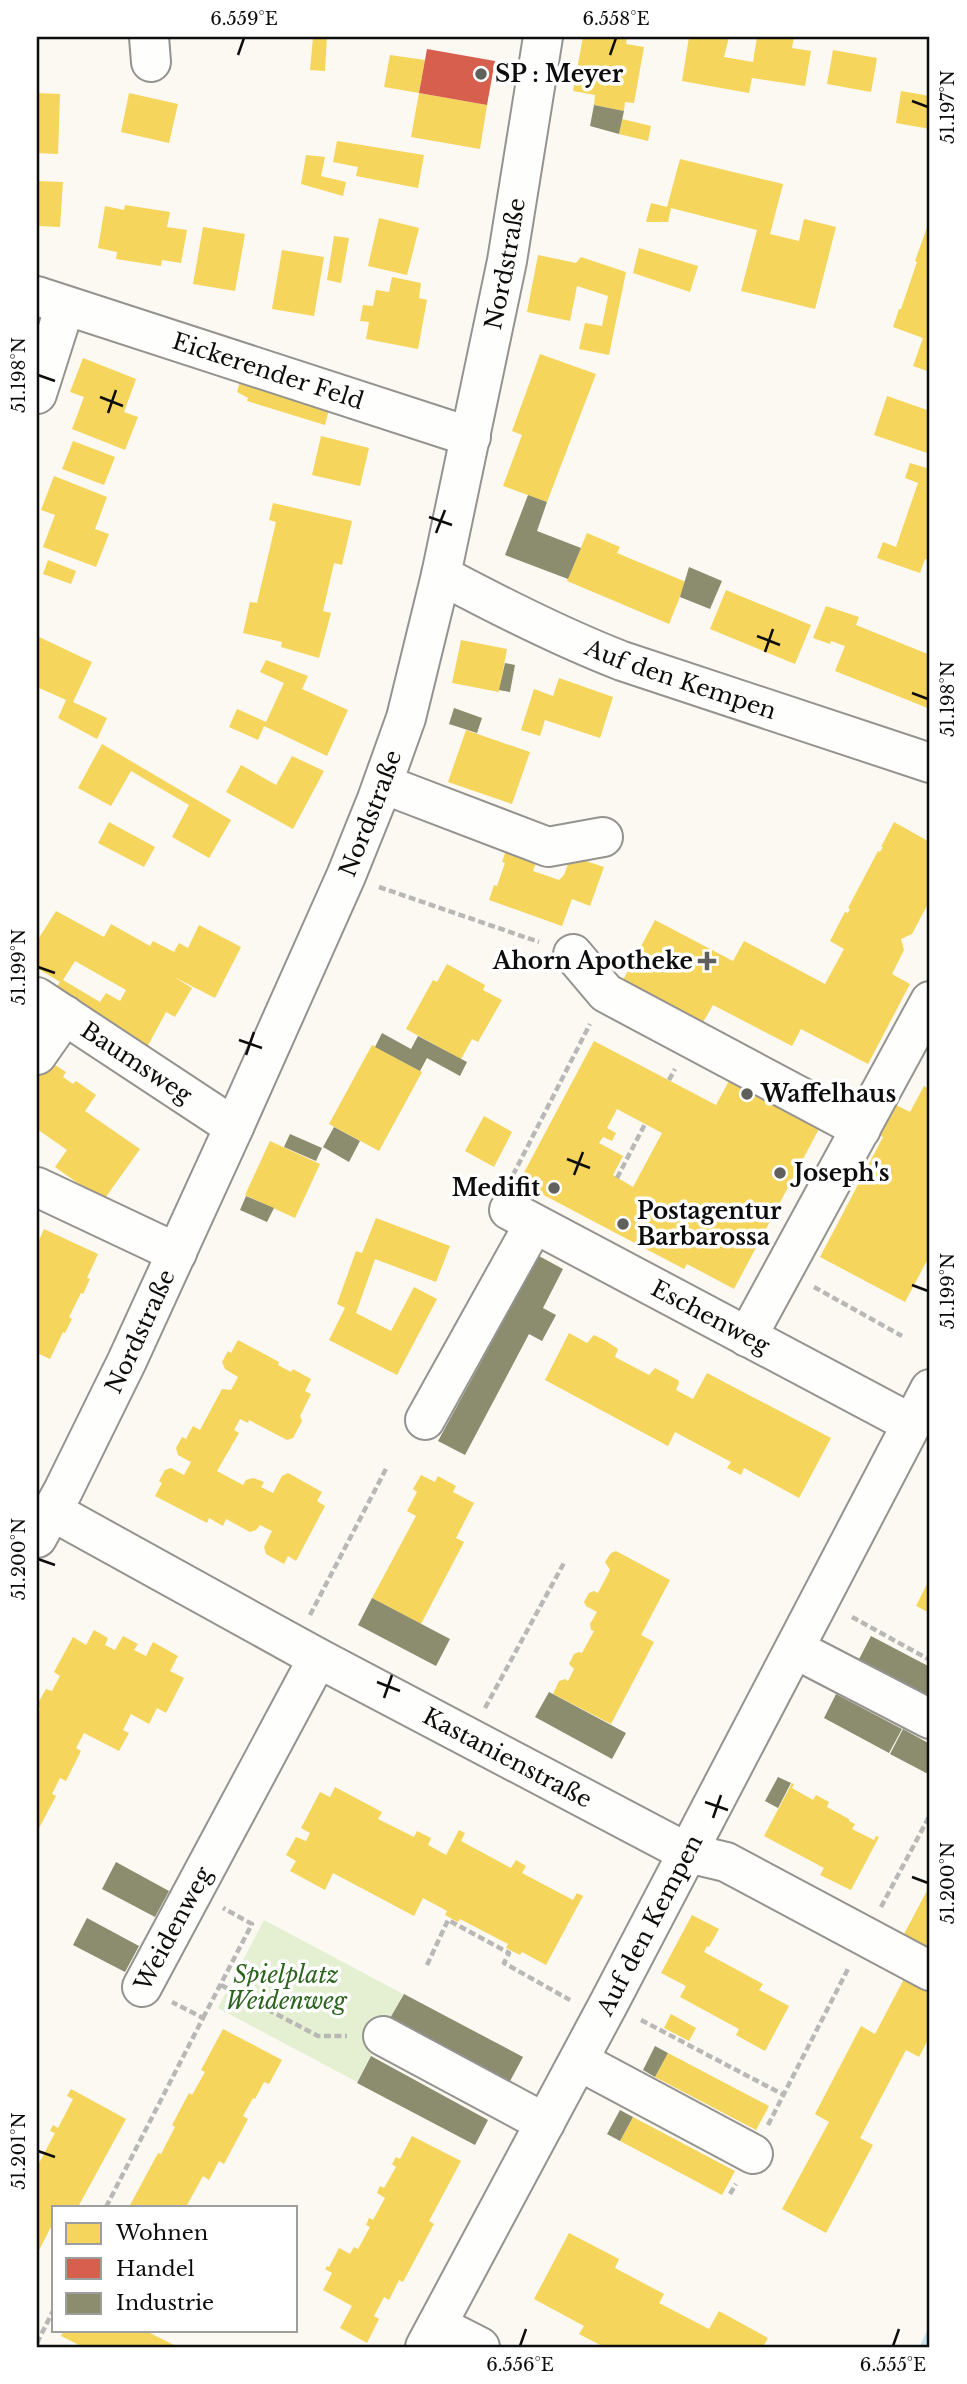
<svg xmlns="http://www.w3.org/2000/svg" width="967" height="2384" font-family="'Libre Baskerville',serif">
<rect width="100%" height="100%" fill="#fbf9f1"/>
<!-- green -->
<path fill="#e4f0d1" d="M264 1920 403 1994 357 2082 218 2008Z"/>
<!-- homes -->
<path fill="#f6d55c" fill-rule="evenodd" d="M313 37H327L325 71 310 70Z
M583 37H627L626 44 644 47 634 103 625 102 624 111 594 105 595 95 573 91Z
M689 37H729L724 57 753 62 757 37H794L792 48 811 51 805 86 752 78 749 93 682 81Z
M833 50 877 58 871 92 827 84Z
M390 55 425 60 419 93 487 105 480 149 411 137 419 93 384 87Z
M901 91 930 96V129L896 123Z
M37 93 60 94 58 154 37 153Z
M129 93 178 104 169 143 121 132Z
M622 119 651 126 648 141 619 134Z
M337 141 424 155 418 188 356 176 358 167 333 162Z
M306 155 325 157 321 176 346 182 343 196 301 184Z
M680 159 783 184 770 234 799 241 804 219 836 227 815 309 741 291 757 230 671 208 668 222H646L651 203 667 207Z
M37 181 63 182 60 227 37 226Z
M125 205 170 212 167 227 187 230 181 263 162 260 161 266 116 259 117 252 98 248 105 206 124 210Z
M379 218 419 228 407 275 368 266Z
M930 219V372L913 366 923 338 893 327 899 309H901L917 262 915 261Z
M203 227 245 234 235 291 193 284Z
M334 236 349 238 341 283 327 280Z
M639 248 698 266 690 292 633 273Z
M282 250 324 257 314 316 272 309Z
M538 255 576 263 581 257 626 272 609 355 579 349 585 323 602 326 608 296 577 286 570 321 527 312Z
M392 277 421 283 419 298 427 300 418 349 366 339 369 322 360 321 363 305 373 306 376 290 389 292Z
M540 354 596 374 547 502 503 486 522 435 512 431Z
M83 358 136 379 124 412 138 417 125 450 72 429 84 397 70 392Z
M241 378 330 406 325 425 247 401 248 398 237 392Z
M887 396 930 411V454L874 435Z
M321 436 369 448 360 486 312 475Z
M73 441 115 457 104 485 62 469Z
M910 463 930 469V561L925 559 920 573 877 558 883 542 896 547 918 483 905 478Z
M54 476 107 497 95 529 109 534 96 567 43 547 55 515 41 510Z
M273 503 352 521 342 565 334 563 323 611 331 613 319 658 281 647 282 642 243 633 250 602 257 603 276 522 269 520Z
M587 533 620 547 617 553 686 582 669 624 567 581Z
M48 560 76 571 71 584 43 574Z
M726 590 811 625 795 664 710 629Z
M826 606 859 617 856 625 930 655V709L835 671 845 646 831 641 830 644 813 638Z
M37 636 92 662 73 702 107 718 97 739 58 718 66 700 37 687Z
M461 640 507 649 499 692 452 683Z
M266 660 308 676 302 689 348 710 327 756 264 726 258 740 229 727 237 709 266 722 284 683 260 672Z
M559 678 613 697 600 738 545 720 540 736 521 730 534 689 553 696Z
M466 730 530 752 512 804 448 782Z
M102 744 231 820 209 858 172 837 189 805 131 771 111 806 78 788Z
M292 756 324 771 293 829 226 792 241 765 276 785Z
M109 822 155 847 144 867 98 843Z
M894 822 928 841 930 839V900L912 934 901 939 904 950 892 974 910 984 868 1064 801 1029 792 1046 713 1005 702 1024 622 982 655 920 733 961 744 941 825 984 844 949 830 941 845 912 848 913 850 909 848 908 878 851 880 852 883 847H881Z
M507 847 538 857 533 871 559 880 564 875 573 851 577 858 604 867 590 906 572 899 562 926 489 900 494 885 497 886 505 863 502 862Z
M56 911 104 937 111 924 150 946 153 941 174 952 179 943 188 948 199 925 241 947 215 998 174 977 192 988 175 1017 166 1012 145 1051 52 994 60 982 37 968V941ZM75 961 126 990 120 1001 106 993 100 1002 63 980Z
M447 964 485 985 483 990 502 1000 478 1042 472 1039 461 1059 406 1029 433 980 437 982Z
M594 1041 716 1105 730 1079 820 1127 734 1289 687 1264 684 1269 519 1182ZM617 1109 662 1133 633 1187 613 1175 623 1156 599 1143 603 1137 612 1141 616 1133 607 1128Z
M372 1045 422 1072 379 1151 329 1124Z
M44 1058 66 1072 63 1077 73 1084 76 1081 96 1095 85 1111 140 1149 103 1201 55 1167 67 1150 37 1129V1069Z
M924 1086 930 1089V1255L905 1302 820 1257 883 1137 876 1133 892 1103 910 1112Z
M484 1116 512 1132 494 1167 465 1151Z
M270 1141 320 1164 295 1218 245 1195Z
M376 1218 450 1246 436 1282 375 1259 356 1313 391 1331 414 1287 437 1299 397 1375 329 1340 345 1308 337 1304 356 1251 362 1253Z
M44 1229 98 1254 87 1278 90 1279 83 1294 81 1293 69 1317 72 1319 65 1333 63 1332 50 1359 37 1353V1245Z
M569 1333 587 1343 594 1335 606 1341 618 1349 615 1357 649 1375 655 1368 678 1380 679 1383 676 1390 693 1399 707 1373 831 1438 799 1498 744 1468 741 1475 727 1468 731 1462 675 1432 668 1446 545 1380Z
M238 1340 279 1362 278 1365 291 1372 293 1369 311 1379 305 1391 311 1394 300 1416 302 1421 293 1438 287 1440 249 1420 248 1423 240 1419 234 1430 239 1433 217 1471 243 1485 246 1480 253 1478 264 1482 261 1487 273 1493 282 1476 288 1473 322 1492 317 1501 325 1506 296 1561 288 1556 284 1564 266 1554 264 1547 272 1531 260 1525 256 1530 250 1532 226 1519 223 1526 209 1518 207 1523 155 1496 162 1483 159 1481 165 1470 171 1468 184 1475 191 1462 178 1455 176 1448 182 1437 186 1439 193 1426 200 1430 222 1389 231 1390 238 1377 225 1369 222 1362 228 1351 231 1353Z
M421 1475 435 1482 438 1476 456 1486 453 1492 474 1503 456 1538 464 1542 421 1624 372 1598 416 1516 407 1511 417 1492 413 1489Z
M616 1551 670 1580 641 1635 654 1642 611 1724 553 1694 559 1681 565 1679 568 1681 574 1669 569 1664 574 1654 579 1652 582 1653 594 1631 591 1630 590 1624 597 1612 586 1606 584 1602 589 1593 594 1591 598 1593 610 1570 605 1562 611 1553Z
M930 1578V1613L916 1606Z
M94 1630 108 1638 105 1645 115 1650 123 1636 138 1644 134 1650 146 1656 153 1642 178 1656 170 1671 184 1678 166 1713 157 1708 149 1724 131 1714 123 1730 129 1733 119 1751 84 1733 76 1748 81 1751 66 1781 60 1778 52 1794 56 1796 37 1832V1716L40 1709 37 1705 46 1689 52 1691 60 1676 54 1672 73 1637 86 1645Z
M792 1783 794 1784 792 1788 813 1800 816 1795 829 1802 827 1807 849 1819V1821L855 1824 852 1829 874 1840 876 1836 879 1837 851 1890 820 1875 824 1868 764 1836Z
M335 1787 382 1812 378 1819 414 1837 417 1831 431 1838 428 1845 446 1855 459 1830 465 1833 461 1841 511 1868 516 1860 526 1866 522 1873 573 1900 577 1893 583 1896 546 1965 522 1952 520 1955 506 1948 508 1944 460 1919 458 1922 445 1915 447 1911 423 1898 414 1916 333 1873 325 1890 290 1871 296 1861 286 1855 296 1837 306 1841 310 1833 301 1828 320 1792 330 1797Z
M930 1885V1951L903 1936Z
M692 1915 719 1929 709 1947 707 1946 704 1952 763 1984 759 1990 789 2006 765 2051 736 2035 739 2029 680 1997 686 1986 661 1973Z
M905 1977 930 1990V2036L919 2057 906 2050 860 2138 873 2145 826 2233 782 2209 829 2122 815 2114 861 2026 875 2034Z
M671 2014 696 2028 689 2041 664 2028Z
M223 2029 282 2060 269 2084 264 2082 255 2099 253 2098 243 2116 248 2119 224 2164 219 2161 209 2180 203 2176 186 2207H129L158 2153 161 2154 175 2127 172 2125 189 2093 192 2095 205 2072 201 2070Z
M668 2053 769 2106 756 2130 655 2077Z
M71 2089 126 2119 78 2207H54V2221L37 2254V2162L39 2163 55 2133 50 2131 53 2125 58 2128 73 2099 67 2096Z
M633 2117 735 2171 722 2195 620 2141Z
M412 2136 461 2161 429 2221 434 2224 403 2282 399 2280 389 2300 384 2297 374 2316 379 2319 367 2343 340 2328 352 2306 323 2290 332 2273 325 2269 327 2266 329 2267 339 2248 350 2254 354 2247 358 2249 370 2227 366 2225 369 2218 373 2220 385 2198 377 2193 380 2186 384 2188 396 2167 392 2164 396 2157 400 2159Z
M569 2233 619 2259 615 2268 664 2294 659 2303 709 2329 719 2311 768 2338 763 2347H604L579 2334 584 2326 534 2299Z
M64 2330H144L178 2347H83L61 2336Z"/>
<!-- shops -->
<path fill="#d6604d" d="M427 49 495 61 487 105 419 93Z"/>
<!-- industry -->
<path fill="#8c8c6e" d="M594 105 624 111 619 134 590 126Z
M528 495 547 502 537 531 581 548 568 579 505 555Z
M689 567 722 581 710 609 680 597Z
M505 663 515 665 510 692 499 690Z
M454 708 482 718 477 733 449 724Z
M382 1033 411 1049 418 1036 467 1062 460 1076 427 1058 420 1071 375 1047Z
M334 1127 360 1141 349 1162 323 1147Z
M290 1134 322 1148 316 1161 284 1147Z
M246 1196 274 1208 267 1222 240 1210Z
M539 1256 563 1269 543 1308 556 1315 542 1341 529 1334 465 1455 438 1441Z
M372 1598 450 1639 436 1666 358 1625Z
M871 1636 930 1667V1699L858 1661Z
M549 1692 626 1733 612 1759 535 1717Z
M836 1694 902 1729 889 1753 824 1718Z
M903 1729 930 1744V1775L890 1754Z
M778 1777 791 1783 778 1808 765 1801Z
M116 1862 169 1891 155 1917 102 1889Z
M87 1918 139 1946 125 1972 73 1945Z
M404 1994 523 2057 509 2083 389 2020Z
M655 2046 668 2053 655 2077 643 2070Z
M371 2056 488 2120 475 2145 357 2083Z
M620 2110 633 2117 620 2141 607 2134Z"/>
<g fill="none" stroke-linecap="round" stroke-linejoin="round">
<!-- stream -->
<path stroke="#c9e5f4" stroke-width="10" d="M925 2347 930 2336"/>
<defs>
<g id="minor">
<path d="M149 37 151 62"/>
<path id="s1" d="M37 296 471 437"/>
<path d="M37 394 65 306"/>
<path id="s2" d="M441 575C501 607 560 637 622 661L930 763"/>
<path d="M383 784 548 847 603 837"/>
<path d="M573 954 606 993 861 1129"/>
<path id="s3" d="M37 997 234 1127"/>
<path d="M37 1055 65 1015"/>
<path d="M37 1187 177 1253"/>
<path id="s4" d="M509 1210 912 1424"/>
<path d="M747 1337 930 1001"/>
<path d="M425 1420 534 1224"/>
<path id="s5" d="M52 1511 318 1658 688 1853 726 1862 930 1971"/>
<path id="s6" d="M37 1538 63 1491 127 1361 234 1127 346 876 377 799 406 718 441 575 507 261 543 37"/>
<path d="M795 1649 930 1719"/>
<path id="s7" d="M142 1987 318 1658"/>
<path d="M383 2036 545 2123"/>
<path d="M579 2061 753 2154"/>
<path d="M437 2325 480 2347"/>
<path id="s8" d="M425 2347 609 2003 930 1389"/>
</g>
</defs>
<!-- minor casing -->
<use href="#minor" stroke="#949390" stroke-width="42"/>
<!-- path -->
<path stroke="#b8b8b6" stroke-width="4.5" stroke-dasharray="7 3.5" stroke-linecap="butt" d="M379 887 539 942
M669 1080 675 1069
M513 1175 590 1024
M617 1178 645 1124
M814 1287 902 1336
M310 1615 387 1467
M852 1617 930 1660
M485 1708 565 1561
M881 1907 930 1815
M427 1965 448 1920 509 1953 504 1963 570 2000
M221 1985 318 2036H347
M203 2018 252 1924 223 1908
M641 2020 784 2095
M768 2125 849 1967
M730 2194 736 2184
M106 2207 203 2018 172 2002
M37 2343 54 2309"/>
<!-- minor -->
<use href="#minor" stroke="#fefefd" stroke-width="38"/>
</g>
<!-- ticks -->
<path fill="none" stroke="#0d0d0d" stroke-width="2.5" d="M238 55 244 38M610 55 616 38M912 101 928 107M38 375 55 381M100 397 123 406M108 413 116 390M429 517 452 525M436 533 445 510M757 636 780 645M765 652 773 629M912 693 928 699M38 967 55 973M239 1040 262 1048M246 1055 254 1032M567 1159 590 1168M574 1175 583 1152M912 1285 928 1291M38 1559 55 1565M377 1682 400 1691M384 1698 392 1675M705 1802 728 1810M713 1818 721 1795M912 1877 928 1883M38 2151 55 2157M520 2346 526 2329M893 2346 899 2329"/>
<!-- markers -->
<g fill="#60605d" stroke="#fff" stroke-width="2.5">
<circle cx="481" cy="74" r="7"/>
<path d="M703.5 950.5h7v7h7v7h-7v7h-7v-7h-7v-7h7z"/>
<circle cx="747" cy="1094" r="7"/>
<circle cx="780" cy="1173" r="7"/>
<circle cx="554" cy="1188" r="7"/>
<circle cx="623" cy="1224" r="7"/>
</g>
<g text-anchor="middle" stroke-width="7" stroke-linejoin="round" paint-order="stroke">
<!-- poi labels -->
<g font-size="23" font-weight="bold" fill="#0d0d0d" stroke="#fff" text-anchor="start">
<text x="495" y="82">SP : Meyer</text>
<text x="693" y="969" text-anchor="end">Ahorn Apotheke</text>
<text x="761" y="1102">Waffelhaus</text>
<text x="794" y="1181">Joseph's</text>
<text x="540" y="1196" text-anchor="end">Medifit</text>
<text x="637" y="1219">Postagentur<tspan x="637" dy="26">Barbarossa</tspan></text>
</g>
<!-- street labels -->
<g font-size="23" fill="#0d0d0d" stroke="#fff">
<text dy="8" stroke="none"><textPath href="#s6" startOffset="1365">Nordstraße</textPath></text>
<text dy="8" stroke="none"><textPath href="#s1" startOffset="243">Eickerender Feld</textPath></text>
<text dy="8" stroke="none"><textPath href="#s2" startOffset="262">Auf den Kempen</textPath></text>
<text dy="8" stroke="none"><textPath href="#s6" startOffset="798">Nordstraße</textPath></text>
<text dy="8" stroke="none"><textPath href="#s3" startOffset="119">Baumsweg</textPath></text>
<text dy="8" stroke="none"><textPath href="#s4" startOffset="228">Eschenweg</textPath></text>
<text dy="8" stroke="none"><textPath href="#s6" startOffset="231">Nordstraße</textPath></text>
<text dy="8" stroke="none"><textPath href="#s5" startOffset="518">Kastanienstraße</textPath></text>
<text dy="8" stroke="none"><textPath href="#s7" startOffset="66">Weidenweg</textPath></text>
<text dy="8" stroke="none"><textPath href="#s8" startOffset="478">Auf den Kempen</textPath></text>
</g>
<!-- park labels -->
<g font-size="23" font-style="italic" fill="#2c641e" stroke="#fff">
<text x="286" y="1983">Spielplatz<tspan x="286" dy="26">Weidenweg</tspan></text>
</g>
</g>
<!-- border -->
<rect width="967" height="2384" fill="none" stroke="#ffffff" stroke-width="77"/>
<!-- legend -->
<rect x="52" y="2206" width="245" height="126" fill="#ffffff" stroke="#9e9e9e" stroke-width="2"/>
<rect x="66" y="2223" width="35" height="21" fill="#f6d55c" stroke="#9e9e9e" stroke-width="2"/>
<text x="116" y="2240" font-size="21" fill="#0d0d0d">Wohnen</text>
<rect x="66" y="2258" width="35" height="21" fill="#d6604d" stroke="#9e9e9e" stroke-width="2"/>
<text x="116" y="2276" font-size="21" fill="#0d0d0d">Handel</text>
<rect x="66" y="2293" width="35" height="21" fill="#8c8c6e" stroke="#9e9e9e" stroke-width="2"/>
<text x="116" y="2310" font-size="21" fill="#0d0d0d">Industrie</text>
<rect x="38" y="38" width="890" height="2308" fill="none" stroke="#0d0d0d" stroke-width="2.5"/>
<g font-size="18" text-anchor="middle" fill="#0d0d0d">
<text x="244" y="25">6.559°E</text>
<text x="616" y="25">6.558°E</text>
<text transform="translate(948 107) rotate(-90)" y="6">51.197°N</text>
<text transform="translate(19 375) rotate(-90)" y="6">51.198°N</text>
<text transform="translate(948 699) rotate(-90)" y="6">51.198°N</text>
<text transform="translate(19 967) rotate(-90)" y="6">51.199°N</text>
<text transform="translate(948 1291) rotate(-90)" y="6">51.199°N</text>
<text transform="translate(19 1559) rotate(-90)" y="6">51.200°N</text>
<text transform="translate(948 1883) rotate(-90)" y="6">51.200°N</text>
<text transform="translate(19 2151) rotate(-90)" y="6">51.201°N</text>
<text x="520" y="2371">6.556°E</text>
<text x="893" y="2371">6.555°E</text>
</g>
</svg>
